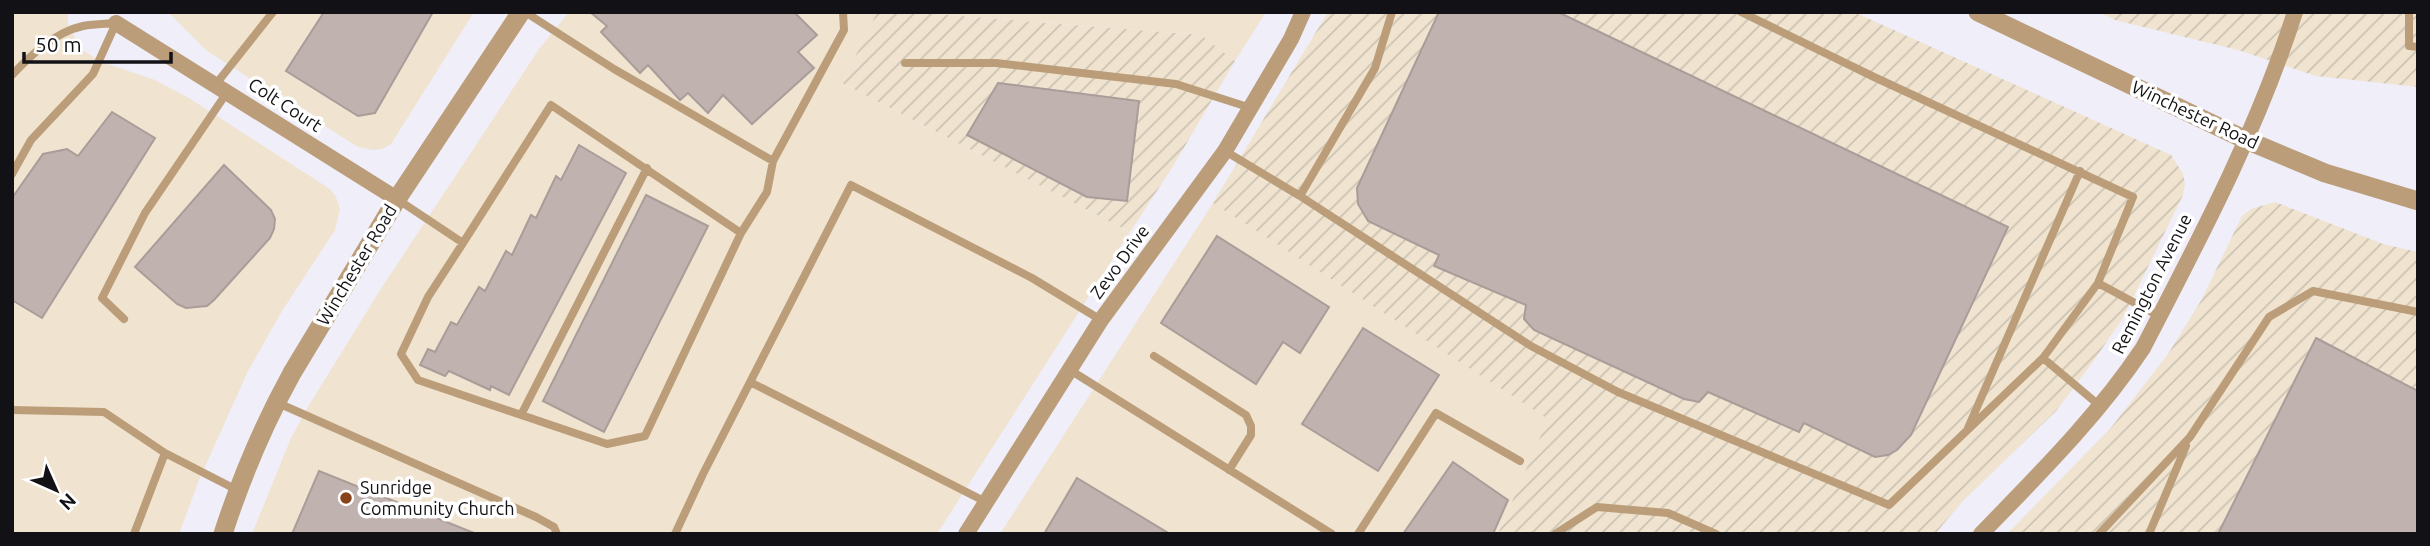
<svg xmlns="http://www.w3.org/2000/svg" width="2430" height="546" font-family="Ubuntu,sans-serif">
<defs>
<pattern id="industrial-furrows" width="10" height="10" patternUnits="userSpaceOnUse" patternTransform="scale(1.75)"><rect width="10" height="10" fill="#f0e4d0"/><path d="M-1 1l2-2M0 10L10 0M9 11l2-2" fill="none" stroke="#cdc3b2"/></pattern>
</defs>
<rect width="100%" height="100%" fill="#efeef9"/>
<!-- commercial -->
<path fill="#f0e4d0" d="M12 12H68V25L82 50 102 62 155 80 189 98 330 189 336 197 340 209 335 230 282 311 248 371 199 480 179 534H12Z
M168 12H474L391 144 382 149 373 150 358 147 207 51Z
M569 12H877L842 83 1130 232 937 534H252L291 438 309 405 384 284 474 148 539 49Z
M910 12H1266L1235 61 1201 35Z
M1213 203 1549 419 1498 534H1000Z"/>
<!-- industrial -->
<path fill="url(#industrial-furrows)" d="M877 12H910L1201 35 1235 61 1172 168 1130 232 842 83Z
M1328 12H1854L2171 155 2183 174 2185 184 2183 195 2123 318 2090 366 2056 411 1962 502 1935 534H1498L1548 419 1213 203Z
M2099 12H2418V87L2316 76 2238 50 2115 20Z
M2275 202 2383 244 2418 252V534H2007L2110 429 2168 354 2202 299 2242 216 2251 209Z"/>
<!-- building -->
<path fill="#bfb2af" stroke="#a99c99" stroke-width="2" d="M324 12H433L375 113 358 116 286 71Z
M590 12H794L817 35 798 52 814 68 752 124 723 95 708 113 688 93 680 100 648 65 640 73 601 32 607 26Z
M1439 12H1558L2008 227 1911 435 1897 450 1888 455 1875 457 1804 423 1799 432 1708 392 1699 402 1684 399 1534 330 1524 319 1526 305 1434 266 1439 255 1368 221 1358 204 1357 188Z
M998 83 1139 101 1127 201 1087 197 967 135Z
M112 112 155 138 42 318 12 300V198L43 154 67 149 78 156Z
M579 145 626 173 509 395 491 386 490 390 449 371 445 376 420 365 428 349 435 352 451 322 457 325 479 287 485 291 506 251 512 255 531 215 536 218 556 176 561 180Z
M224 165 271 210 275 219 274 229 270 238 214 300 207 306 186 308 177 304 135 267Z
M646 195 708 226 604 432 543 401Z
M1217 236 1329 307 1300 353 1283 342 1256 384 1161 323Z
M1363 328 1439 375 1378 471 1302 424Z
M2316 338 2418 391V534H2218Z
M1453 462 1508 500 1493 534H1403Z
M319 471 474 533V534H292Z
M1077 478 1170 534H1044Z"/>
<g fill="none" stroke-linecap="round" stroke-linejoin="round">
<!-- service -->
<path stroke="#bb9e79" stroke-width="8" d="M525 12 614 69 773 161 844 30 843 12
M2409 12V46L2418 47
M905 63H996L1176 84 1251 108
M12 75C31 55 55 32 83 26 94 24 105 24 116 23
M216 84 273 12
M1225 151 1300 196 1531 346 1618 392 1889 505 2043 358 2098 283 2133 197 1874 77 1741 12
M12 174 31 140 93 74 116 23
M1300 196 1375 68 1392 12
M397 199 463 243 551 105 741 233 645 436 607 444 418 380 401 354 428 297 463 243
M741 233 767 192 773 161
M2098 283 2159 316
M124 319 102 298 145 213 228 91
M1154 356 1246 415 1251 426V435L1229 470
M2043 358 2100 406
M1070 370 1332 534
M750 382 986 502
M278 403 536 517 554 527 557 534
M12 410 104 412 165 453 237 490
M521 415 647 168
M1968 428 2080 171
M134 534 165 453
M675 534 703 474 851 185 1032 278 1101 320
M1358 534 1436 413 1520 461
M1555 534 1597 507 1668 513 1716 534
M2099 534 2190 437 2269 317 2313 291 2418 312
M2149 534 2186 446"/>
<!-- minor -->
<path stroke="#bb9e79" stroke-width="16" d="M116 23 397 199
M966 534 1101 320 1225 151 1291 39 1303 12
M1981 534C2038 475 2097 417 2143 348 2199 240 2258 129 2295 12"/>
<!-- tertiary -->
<path stroke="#bb9e79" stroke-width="19" d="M1978 12 2246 140 2325 173 2418 201
M223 534C241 478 264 424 292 373L397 199 521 12"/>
</g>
<!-- markers -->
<circle fill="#88431b" stroke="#fff" stroke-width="2.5" cx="346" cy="498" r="7"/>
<g text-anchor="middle" stroke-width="7" stroke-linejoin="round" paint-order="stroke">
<!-- street labels -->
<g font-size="18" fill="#121115" stroke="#fff">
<text transform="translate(285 105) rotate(33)" y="6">Colt Court</text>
<text transform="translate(2195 115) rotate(25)" y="6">Winchester Road</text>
<text transform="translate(1120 262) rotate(-54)" y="6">Zevo Drive</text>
<text transform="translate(357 265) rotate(-59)" y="6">Winchester Road</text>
<text transform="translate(2152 284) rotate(-63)" y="6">Remington Avenue</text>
</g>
<!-- poi labels -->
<g font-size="18" fill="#121115" stroke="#fff" text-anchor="start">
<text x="360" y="494">Sunridge<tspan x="360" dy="21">Community Church</tspan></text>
</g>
</g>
<!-- border -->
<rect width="2430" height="546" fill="none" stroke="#121115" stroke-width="28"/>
<!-- north arrow -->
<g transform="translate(56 490) rotate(135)" stroke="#ffffff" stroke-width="5" paint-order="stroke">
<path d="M0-5L12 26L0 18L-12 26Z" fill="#121115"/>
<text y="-10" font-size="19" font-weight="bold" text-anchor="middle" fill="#121115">N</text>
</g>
<!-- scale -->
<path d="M24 52v10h147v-10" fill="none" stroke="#121115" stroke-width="3.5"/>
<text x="35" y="52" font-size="21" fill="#121115" stroke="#ffffff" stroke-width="5" paint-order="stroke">50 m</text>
</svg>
